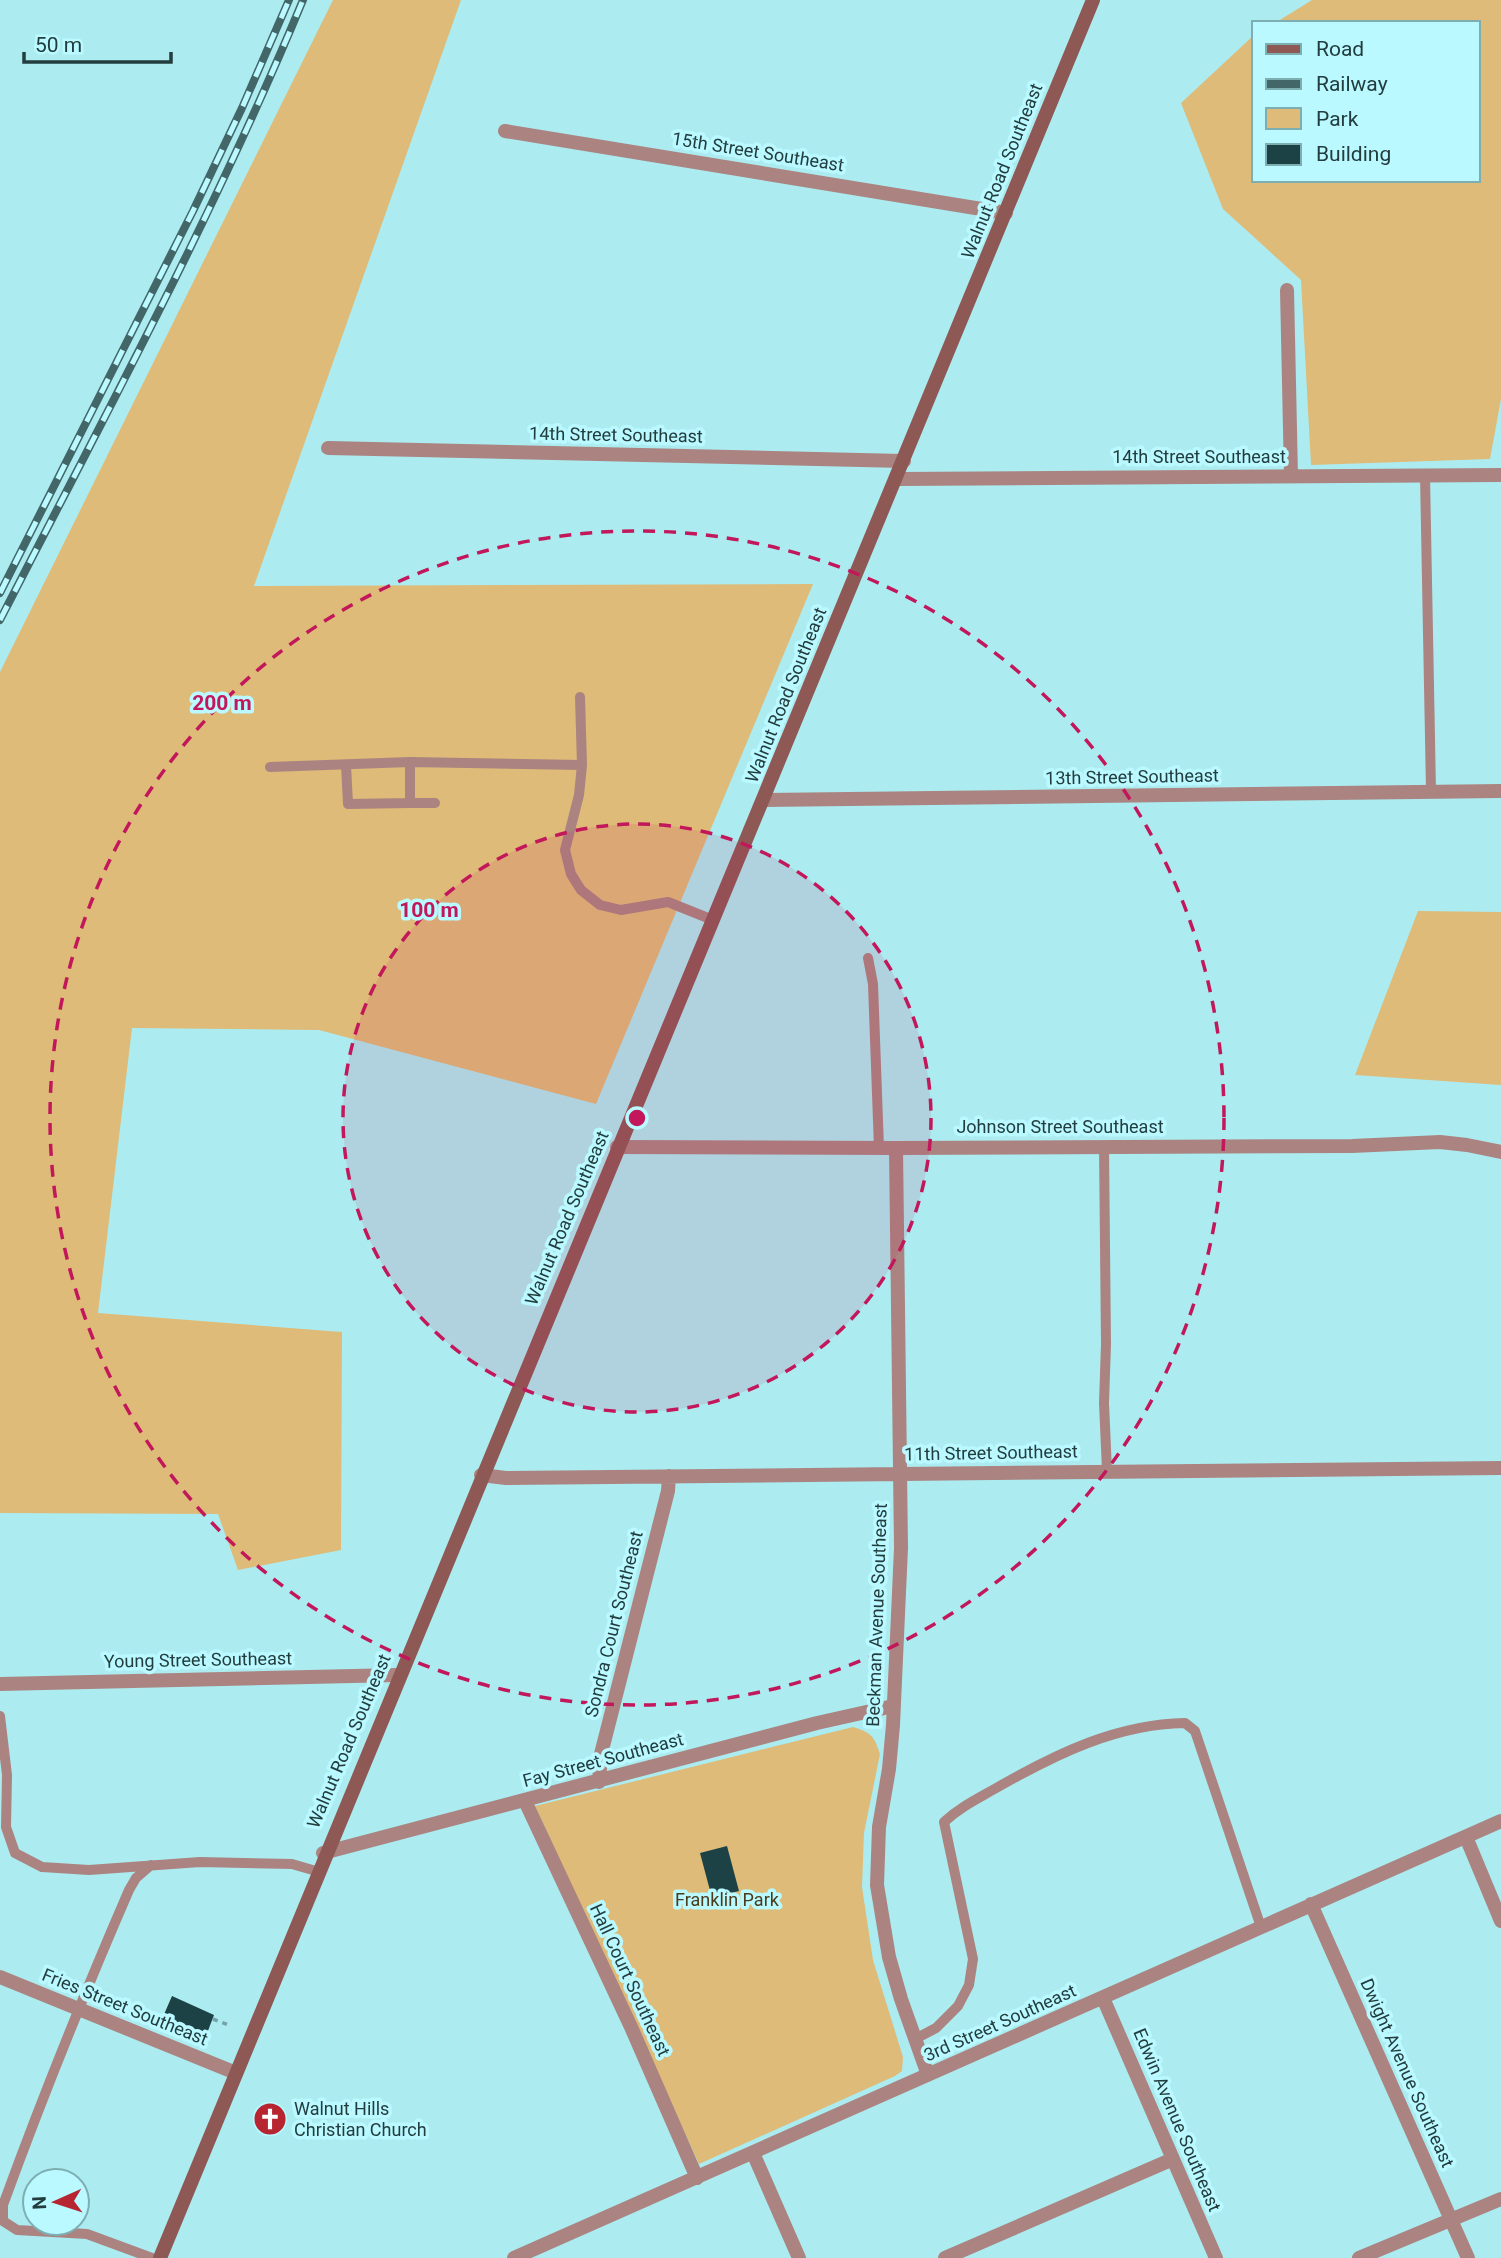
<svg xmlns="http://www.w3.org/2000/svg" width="1501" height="2258" font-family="Roboto,sans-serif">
<rect width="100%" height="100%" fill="#acecf1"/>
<!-- green -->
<path fill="#debb78" d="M333 0H461L254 586 813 584 596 1104 319 1030 132 1028 98 1313 342 1332 341 1550 238 1570 218 1514 0 1513V672Z
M1312 0H1501V399L1490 459 1311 465 1301 280 1223 209 1181 103 1254 35V180H1478V23H1275Z
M1418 911 1501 912V1085L1355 1075Z
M853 1727C871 1733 874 1735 880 1754L864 1833 862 1887 873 1960 903 2057 902 2071 895 2076 699 2164 535 1806Z"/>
<!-- building -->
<path fill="#1d4245" d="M727 1846 739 1891 712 1898 700 1853Z
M172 1996 214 2015 206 2036 190 2031 189 2034 171 2027 173 2023 162 2019Z"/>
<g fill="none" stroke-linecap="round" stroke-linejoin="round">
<!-- path -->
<path stroke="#74a4a8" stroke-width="3.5" stroke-dasharray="5 5" stroke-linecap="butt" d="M213 2019 231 2026"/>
<!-- service -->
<path stroke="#ab8481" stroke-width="10" d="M1425 475 1431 791
M580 697 582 765 579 795 565 850 571 874 581 890 600 905 621 910 668 902 713 920
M346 765 348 804 410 803V762
M270 767 410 762 582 765
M410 803H435
M868 958 873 984 879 1148
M1104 1146 1106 1344 1104 1403 1107 1471
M0 1716 7 1775 6 1827 15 1853 42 1867 89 1870 200 1862 292 1864 316 1871
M151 1865 136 1878 129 1890C84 1994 42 2098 3 2205V2221L17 2230 87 2234 152 2258
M915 2039 936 2028 958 2006 969 1985 973 1959 944 1822C960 1807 979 1798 998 1787 1056 1754 1117 1724 1185 1723L1195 1731 1261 1927"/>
<!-- minor -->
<path stroke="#ab8481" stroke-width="14" d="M505 131 1006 213
M1287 290 1291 476
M328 448 904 461
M896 479 1501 475
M764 800 1501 791
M617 1147 896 1148 1352 1146 1440 1142 1467 1145 1501 1152
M896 1148 901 1548 893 1725 889 1769 879 1827 877 1885 889 1957 901 1999 928 2075
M481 1475 506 1478 1501 1468
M0 1684 397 1675
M599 1782 601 1754 668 1491 669 1476
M525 1801 631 2027 697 2178
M1466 1837 1501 1921
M323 1853 817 1723 893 1706
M1311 1904 1468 2258
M0 1977 236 2073
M1103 1998 1216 2258
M753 2153 799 2258
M514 2258 1501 1821
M945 2258 1173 2159
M1359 2258 1501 2199"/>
<!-- secondary -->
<path stroke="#8e5855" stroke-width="14" d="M160 2258C465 1503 785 754 1093 0"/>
<defs>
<path id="rail" d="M0 593 193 211 242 108 289 0
M0 620C105 415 215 213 303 0"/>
</defs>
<!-- rail casing -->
<use href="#rail" stroke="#436668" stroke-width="8"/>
<!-- rail -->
<use href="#rail" stroke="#b9f9ff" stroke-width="5" stroke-dasharray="16" stroke-linecap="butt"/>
</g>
<!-- distance rings -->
<circle cx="637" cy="1118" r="294" fill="#c2185b" fill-opacity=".12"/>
<g fill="none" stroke="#c2185b" stroke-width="3.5" stroke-dasharray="12 9">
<circle cx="637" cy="1118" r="294"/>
<circle cx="637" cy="1118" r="587"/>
</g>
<!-- icons -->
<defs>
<symbol id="church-disc" viewBox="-11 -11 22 22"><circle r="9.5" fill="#b62530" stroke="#b9f9ff"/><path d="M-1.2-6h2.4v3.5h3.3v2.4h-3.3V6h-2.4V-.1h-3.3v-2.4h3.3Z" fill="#fff"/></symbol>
</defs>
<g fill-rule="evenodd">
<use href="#church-disc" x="251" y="2100" width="38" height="38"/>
</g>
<g text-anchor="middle" stroke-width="7" stroke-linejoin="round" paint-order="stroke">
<!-- street labels -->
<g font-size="18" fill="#233d3f" stroke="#b9f9ff">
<text transform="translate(758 152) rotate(9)" y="6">15th Street Southeast</text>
<text transform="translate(1002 171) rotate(-68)" y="6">Walnut Road Southeast</text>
<text transform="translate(616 435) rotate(1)" y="6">14th Street Southeast</text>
<text x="1199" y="463">14th Street Southeast</text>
<text transform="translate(786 695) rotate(-68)" y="6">Walnut Road Southeast</text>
<text transform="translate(1132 777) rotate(-1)" y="6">13th Street Southeast</text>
<text x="1060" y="1133">Johnson Street Southeast</text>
<text transform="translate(567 1218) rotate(-67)" y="6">Walnut Road Southeast</text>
<text transform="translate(991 1453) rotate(-1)" y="6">11th Street Southeast</text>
<text transform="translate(877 1615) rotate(-88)" y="6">Beckman Avenue Southeast</text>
<text transform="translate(614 1624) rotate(-76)" y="6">Sondra Court Southeast</text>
<text transform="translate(198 1660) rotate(-1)" y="6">Young Street Southeast</text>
<text transform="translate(349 1741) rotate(-67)" y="6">Walnut Road Southeast</text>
<text transform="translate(603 1760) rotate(-15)" y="6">Fay Street Southeast</text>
<text transform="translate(630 1980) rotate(65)" y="6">Hall Court Southeast</text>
<text transform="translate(125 2007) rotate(22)" y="6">Fries Street Southeast</text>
<text transform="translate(1000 2023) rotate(-24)" y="6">3rd Street Southeast</text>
<text transform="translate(1407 2073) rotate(66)" y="6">Dwight Avenue Southeast</text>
<text transform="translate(1177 2120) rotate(67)" y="6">Edwin Avenue Southeast</text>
</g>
<!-- park labels -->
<g font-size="18" fill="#4c3b1a" stroke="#b9f9ff">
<text x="727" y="1906">Franklin Park</text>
</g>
<!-- poi labels -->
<g font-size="18" fill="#233d3f" stroke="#b9f9ff" text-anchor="start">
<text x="294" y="2115">Walnut Hills<tspan x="294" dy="21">Christian Church</tspan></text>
</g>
</g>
<circle cx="637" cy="1118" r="10" fill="#c2185b" stroke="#b9f9ff" stroke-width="3.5"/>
<g font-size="21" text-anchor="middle" font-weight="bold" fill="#c2185b" stroke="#b9f9ff" stroke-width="7" stroke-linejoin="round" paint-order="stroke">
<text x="222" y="710">200 m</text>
<text x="429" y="917">100 m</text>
</g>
<!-- legend -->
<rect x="1252" y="21" width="228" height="161" fill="#b9f9ff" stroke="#7daeb2" stroke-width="2"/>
<rect x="1266" y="44" width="35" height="10" fill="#8e5855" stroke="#7daeb2" stroke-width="2"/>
<text x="1316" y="56" font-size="21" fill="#233d3f">Road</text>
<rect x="1266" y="79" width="35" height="10" fill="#436668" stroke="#7daeb2" stroke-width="2"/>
<text x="1316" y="91" font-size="21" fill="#233d3f">Railway</text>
<rect x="1266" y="108" width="35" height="21" fill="#debb78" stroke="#7daeb2" stroke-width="2"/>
<text x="1316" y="126" font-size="21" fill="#233d3f">Park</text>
<rect x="1266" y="144" width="35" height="21" fill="#1d4245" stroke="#7daeb2" stroke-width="2"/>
<text x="1316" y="161" font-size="21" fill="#233d3f">Building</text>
<!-- north arrow -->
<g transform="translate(56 2202) rotate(267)"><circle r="33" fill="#b9f9ff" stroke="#7daeb2" stroke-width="2"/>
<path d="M0-5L12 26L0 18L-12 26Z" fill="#b62530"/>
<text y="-10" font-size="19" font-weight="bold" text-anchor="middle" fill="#233d3f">N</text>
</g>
<!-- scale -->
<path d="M24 52v10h147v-10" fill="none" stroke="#233d3f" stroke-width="3.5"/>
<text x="35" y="52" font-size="21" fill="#233d3f" stroke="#b9f9ff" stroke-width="5" paint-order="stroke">50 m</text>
</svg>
